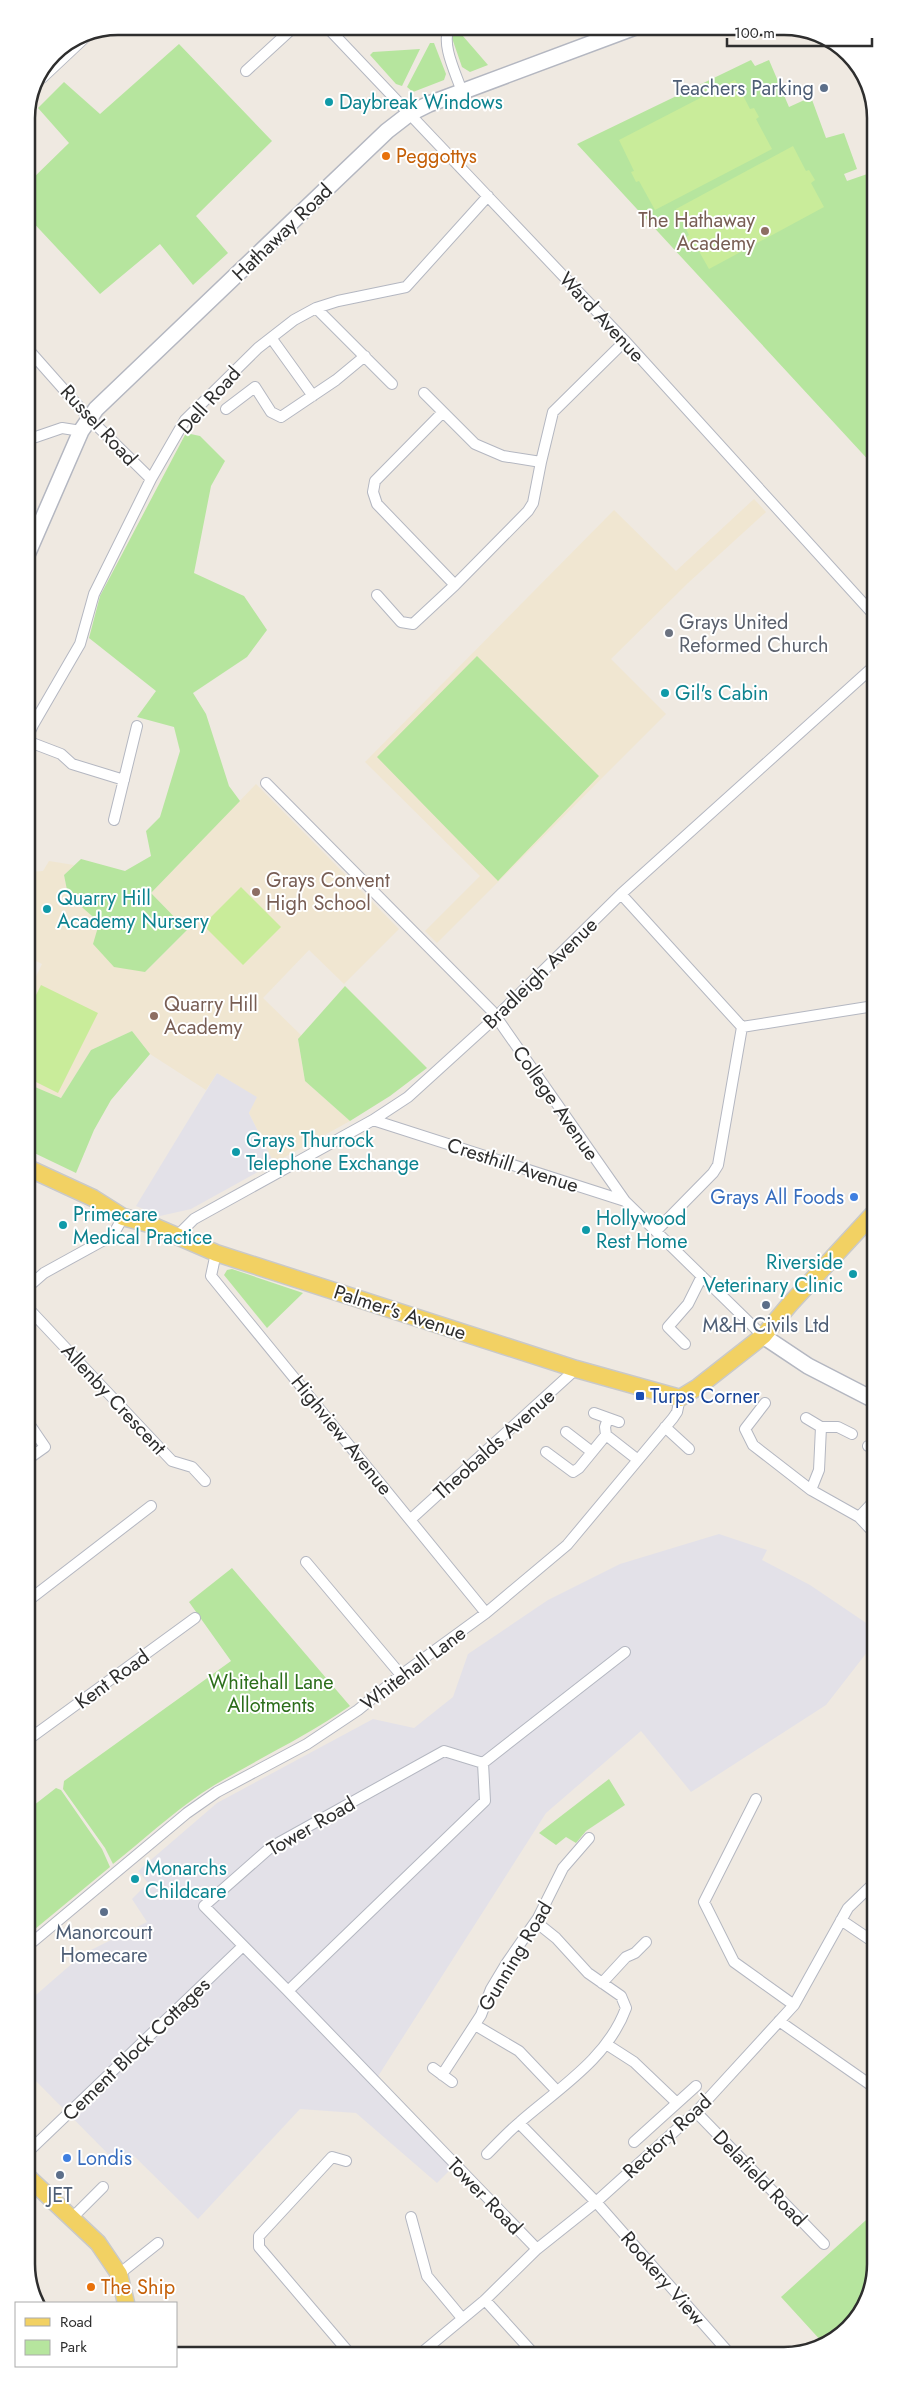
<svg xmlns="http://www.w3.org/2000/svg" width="902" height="2382" font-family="Jost,sans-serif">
<rect width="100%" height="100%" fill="#efe9e1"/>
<!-- industrial -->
<path fill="#e3e1e8" d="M217 1073 258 1097 249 1113 274 1163 191 1209 160 1216 136 1206Z
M719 1534 767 1550 762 1560 810 1585 875 1629V1642L826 1705 691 1792 641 1731 546 1813 375 2081 455 2165 437 2183 356 2113 300 2109 198 2219 134 2156 122 2168 29 2074V2001L83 1954 147 1922 132 1899 148 1883 138 1871 217 1803 373 1719 414 1728 453 1697 468 1654 548 1600 620 1564Z"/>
<!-- education -->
<path fill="#f0e6d1" d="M754 499 766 512 688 583 611 659 666 714 437 943 425 931 480 876 365 762 614 510 676 571Z
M256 784 399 929 344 984 309 950 263 998 302 1036 298 1039 305 1081 350 1121 274 1163 249 1113 257 1097 217 1073 206 1090 150 1054 132 1031 91 1050 61 1098 28 1084V993L42 964 28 957 27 872 43 871 49 861 74 865 64 875 68 895 92 916 98 927 145 972 187 930 151 893Z"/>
<!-- green -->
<path fill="#b6e59e" d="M456 28 488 65 470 72 462 67 452 38Z
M430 43H434L446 74 444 80 413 92 407 87Z
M179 44 272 141 196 216 228 253 193 285 160 244 100 294 27 216V184L69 143 38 108 64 82 100 114Z
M420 49 402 86 396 84 370 55 373 52Z
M751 60 755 66 769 60 789 107 811 97 826 138 844 133 857 169 844 174 847 181 873 172V465L577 144Z
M186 433 200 436 225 461 211 486 194 573 244 596 267 630 247 657 193 693 206 714 229 786 240 801 151 893 187 930 145 972 114 967 93 944 98 927 92 916 68 895 64 875 81 859 125 871 151 856 146 831 160 817 180 751 174 727 137 717 156 691 89 638 100 596Z
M477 656 599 776 498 881 377 757Z
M345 986 427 1068 390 1096 350 1121 305 1081 298 1039Z
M132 1031 150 1054 111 1100 94 1130 76 1173 28 1150V1084L61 1098 91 1050Z
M232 1269 303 1293 267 1328 224 1275 227 1270Z
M232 1568 350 1706C303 1739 250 1762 202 1793 171 1814 142 1841 113 1864L105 1848 63 1789 64 1781 231 1661 189 1602Z
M609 1779 625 1805 586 1831 576 1843 566 1837 556 1845 539 1833Z
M56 1788 61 1790 102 1849 110 1867 29 1934V1809Z
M876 2211V2264L857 2320 823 2343 781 2297Z"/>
<!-- pitch -->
<path fill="#c9ec9a" d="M735 80 750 109 754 108 759 117 756 119 772 149 655 210 639 181 636 182 631 172 634 171 619 140Z
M793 146 806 171 809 170 815 180 811 183 824 207 709 269 696 246 692 247 686 237 689 235 676 209Z
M241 887 281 927 243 965 203 925Z
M41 985 98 1013 58 1093 28 1078V1011Z"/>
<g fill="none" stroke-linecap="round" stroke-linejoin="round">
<defs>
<path id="street" d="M326 26 625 341 873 614
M449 26C441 46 456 73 462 92
M246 71 295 26
M42 78 92 31
M316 308 392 384
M272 339 313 396
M27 348 89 418 151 479
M424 393 475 444 503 456 541 462 533 503 528 511 455 585 377 504 373 492 375 481 443 412
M226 409 255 387 271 412 281 417 336 380 365 356
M27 440 62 428 81 431
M541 462 553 412 625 341
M377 595 401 622 413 624 455 585
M27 738 33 725 80 644 94 594 151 479 185 420 258 348 294 320 316 308 338 301 406 287 488 196
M27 741 61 754 72 764 124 780
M266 783 492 1011 625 1201 763 1336
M114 820 137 726
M621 894 742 1027 718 1165 713 1173 656 1231
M742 1027 874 1006
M373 1120 625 1201
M177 1236 194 1219 373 1120 408 1097 496 1017 621 894 873 667
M216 1253 211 1276 486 1613
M28 1287 44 1273 113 1235 123 1217
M28 1308 172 1461 192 1467 205 1481
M685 1344 668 1327 688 1304 702 1276
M765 1403 745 1429 753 1445 811 1490 859 1517 875 1534
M594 1413 619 1422
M608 1418 605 1427 606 1435 638 1460
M806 1418 821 1427H838L852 1434
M28 1422 45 1447 28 1459
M665 1427 689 1449
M566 1432 592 1452
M868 1446 875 1449
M546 1452 573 1472 579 1468 606 1435
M811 1490 819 1470 821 1427
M859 1517 875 1500
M411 1519 576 1369
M306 1562 401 1675
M29 1600 151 1506
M29 1739 195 1618
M444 1751 483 1763 485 1801 288 1991 204 1906 271 1847Z
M483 1763 625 1652
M756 1799 704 1902 734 1962 794 2005
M841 1920 875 1943
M29 1945 187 1813 217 1792 307 1744 358 1710 401 1675 486 1613 567 1545 673 1418 677 1412 680 1398
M602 1983 626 1957 635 1953 646 1942
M288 1991 537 2249
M779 2021 875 2088
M475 2025 519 2051 557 2091
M606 2044 634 2062 677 2103
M433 2068 452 2082
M442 2075 481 2015 491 1989 506 1964 538 1918 563 1868 589 1838
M696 2112 824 2244
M519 2123 596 2202 729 2353
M634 2142 696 2086
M29 2151 243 1946
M487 2154C498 2143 508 2132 520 2122 559 2088 608 2058 626 2008L621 1996 588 1973 556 1938 536 1922
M346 2161 332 2157 259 2236V2247L351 2355
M73 2217 103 2187
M411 2217 427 2276 462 2318
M119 2274 158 2243
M485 2300 534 2354
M420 2354 485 2300 537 2249 596 2202 696 2112 794 2005 848 1908 875 1882"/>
<path id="secondary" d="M27 555 81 431 96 409 387 131 409 114 429 104 638 26
M763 1336 808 1366 874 1400"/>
<path id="primary" d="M28 1168 93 1198 123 1217 149 1224 216 1253 576 1369 680 1398 698 1387 763 1336 790 1304 874 1213
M29 2178 98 2243 119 2274 126 2303"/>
</defs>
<!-- street casing -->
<use href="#street" stroke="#b4b7c1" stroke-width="12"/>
<!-- secondary casing -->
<use href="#secondary" stroke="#b4b7c1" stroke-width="18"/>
<!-- primary casing -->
<use href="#primary" stroke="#c9c9c9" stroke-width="19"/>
<!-- street -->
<use href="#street" stroke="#fff" stroke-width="10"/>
<!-- secondary -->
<use href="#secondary" stroke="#fff" stroke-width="15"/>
<!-- primary -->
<use href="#primary" stroke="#f2d163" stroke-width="16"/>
</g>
<!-- markers -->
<g fill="#5c6f8a" stroke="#fff" stroke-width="2">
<circle cx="824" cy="88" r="5"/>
<circle cx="766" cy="1305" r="5"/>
<circle cx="104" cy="1912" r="5"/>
<circle cx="60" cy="2175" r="5"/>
</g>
<g fill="#0f9aa8" stroke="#fff" stroke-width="2">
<circle cx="329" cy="102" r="5"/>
<circle cx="665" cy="693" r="5"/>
<circle cx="47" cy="909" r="5"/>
<circle cx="236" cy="1152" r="5"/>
<circle cx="63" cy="1225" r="5"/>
<circle cx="586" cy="1230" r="5"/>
<circle cx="853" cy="1274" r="5"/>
<circle cx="135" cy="1879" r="5"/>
</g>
<g fill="#e8710a" stroke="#fff" stroke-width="2">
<circle cx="386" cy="156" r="5"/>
<circle cx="91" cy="2287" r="5"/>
</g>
<g fill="#8d6e63" stroke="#fff" stroke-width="2">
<circle cx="765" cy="231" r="5"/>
<circle cx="256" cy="892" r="5"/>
<circle cx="154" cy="1016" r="5"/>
</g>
<circle fill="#6b7280" stroke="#fff" stroke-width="2" cx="669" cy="633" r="5"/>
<g fill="#3f7fe0" stroke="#fff" stroke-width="2">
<circle cx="854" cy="1197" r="5"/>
<circle cx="67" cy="2158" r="5"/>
</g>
<rect fill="#1a4fb4" stroke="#fff" stroke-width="2" x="635" y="1391" width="10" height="10" rx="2.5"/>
<g text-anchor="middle" stroke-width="4" stroke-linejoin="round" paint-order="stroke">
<!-- service labels -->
<g font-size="20" fill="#4e5e75" stroke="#fff">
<text x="814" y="95" text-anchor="end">Teachers Parking</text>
<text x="766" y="1332">M&amp;H Civils Ltd</text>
<text x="104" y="1939">Manorcourt<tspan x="104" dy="23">Homecare</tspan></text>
<text x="60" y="2202">JET</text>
</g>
<!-- culture labels -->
<g font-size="20" fill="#0d838f" stroke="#fff" text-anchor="start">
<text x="339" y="109">Daybreak Windows</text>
<text x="675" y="700">Gil's Cabin</text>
<text x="57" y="905">Quarry Hill<tspan x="57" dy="23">Academy Nursery</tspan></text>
<text x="246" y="1147">Grays Thurrock<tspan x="246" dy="23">Telephone Exchange</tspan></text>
<text x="73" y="1221">Primecare<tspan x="73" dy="23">Medical Practice</tspan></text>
<text x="596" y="1225">Hollywood<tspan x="596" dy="23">Rest Home</tspan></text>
<text x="843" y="1269" text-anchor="end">Riverside<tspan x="843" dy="23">Veterinary Clinic</tspan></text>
<text x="145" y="1875">Monarchs<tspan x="145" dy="23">Childcare</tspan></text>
</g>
<!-- food labels -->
<g font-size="20" fill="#c56008" stroke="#fff" text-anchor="start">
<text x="396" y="163">Peggottys</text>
<text x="101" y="2294">The Ship</text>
</g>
<!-- education labels -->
<g font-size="20" fill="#785e54" stroke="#fff" text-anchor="start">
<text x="755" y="227" text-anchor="end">The Hathaway<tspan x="755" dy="23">Academy</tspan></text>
<text x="266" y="887">Grays Convent<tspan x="266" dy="23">High School</tspan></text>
<text x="164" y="1011">Quarry Hill<tspan x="164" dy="23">Academy</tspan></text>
</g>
<!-- street labels -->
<g font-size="20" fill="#2e2e2e" stroke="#fff">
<text transform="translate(282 232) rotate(-44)" y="7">Hathaway Road</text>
<text transform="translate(602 317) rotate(47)" y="7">Ward Avenue</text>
<text transform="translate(209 400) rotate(-48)" y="7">Dell Road</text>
<text transform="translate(99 425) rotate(47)" y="7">Russel Road</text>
<text transform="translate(540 973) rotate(-44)" y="7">Bradleigh Avenue</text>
<text transform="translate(556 1103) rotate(55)" y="7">College Avenue</text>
<text transform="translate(513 1165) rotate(18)" y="7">Cresthill Avenue</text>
<text transform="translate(400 1312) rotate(18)" y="7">Palmer's Avenue</text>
<text transform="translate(114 1399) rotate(47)" y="7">Allenby Crescent</text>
<text transform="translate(342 1435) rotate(51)" y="7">Highview Avenue</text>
<text transform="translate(494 1444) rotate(-42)" y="7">Theobalds Avenue</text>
<text transform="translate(413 1668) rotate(-37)" y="7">Whitehall Lane</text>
<text transform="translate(112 1679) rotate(-36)" y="7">Kent Road</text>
<text transform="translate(311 1826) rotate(-30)" y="7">Tower Road</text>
<text transform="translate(515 1956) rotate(-59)" y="7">Gunning Road</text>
<text transform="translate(136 2049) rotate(-44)" y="7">Cement Block Cottages</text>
<text transform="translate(667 2136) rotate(-43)" y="7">Rectory Road</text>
<text transform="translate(760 2178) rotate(46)" y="7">Delafield Road</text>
<text transform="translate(485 2196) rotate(46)" y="7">Tower Road</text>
<text transform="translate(663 2278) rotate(49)" y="7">Rookery View</text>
</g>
<!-- worship labels -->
<g font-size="20" fill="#5b616d" stroke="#fff" text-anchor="start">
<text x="679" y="629">Grays United<tspan x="679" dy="23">Reformed Church</tspan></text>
</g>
<!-- shop labels -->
<g font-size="20" fill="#366cbe" stroke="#fff" text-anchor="end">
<text x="844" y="1204">Grays All Foods</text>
<text x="77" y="2165" text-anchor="start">Londis</text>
</g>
<!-- transit labels -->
<g font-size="20" fill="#164399" stroke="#fff" text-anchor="start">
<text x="650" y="1403">Turps Corner</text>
</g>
<!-- park labels -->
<g font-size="20" fill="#2c6e1b" stroke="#fff">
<text x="271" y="1689">Whitehall Lane<tspan x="271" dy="23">Allotments</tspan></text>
</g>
</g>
<!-- crop -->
<path d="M0 0H902V2382H0ZM118 35H784A83 83 0 0 1 867 118V2264A83 83 0 0 1 784 2347H118A83 83 0 0 1 35 2264V118A83 83 0 0 1 118 35Z" fill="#fff" fill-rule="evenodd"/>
<path fill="none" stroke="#2e2e2e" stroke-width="2.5" d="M118 35H784A83 83 0 0 1 867 118V2264A83 83 0 0 1 784 2347H118A83 83 0 0 1 35 2264V118A83 83 0 0 1 118 35Z"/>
<!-- legend -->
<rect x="15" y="2302" width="162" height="65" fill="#ffffff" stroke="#ababab"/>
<rect x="25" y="2318" width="25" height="8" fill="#f2d163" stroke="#ababab"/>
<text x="60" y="2327" font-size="15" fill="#2e2e2e">Road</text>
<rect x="25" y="2340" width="25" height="15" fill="#b6e59e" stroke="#ababab"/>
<text x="60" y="2352" font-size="15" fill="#2e2e2e">Park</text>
<!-- scale -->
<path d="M727 38v8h145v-8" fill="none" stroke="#2e2e2e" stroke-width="2.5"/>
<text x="734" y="38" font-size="15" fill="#2e2e2e" stroke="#ffffff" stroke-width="4" paint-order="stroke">100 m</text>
</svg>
